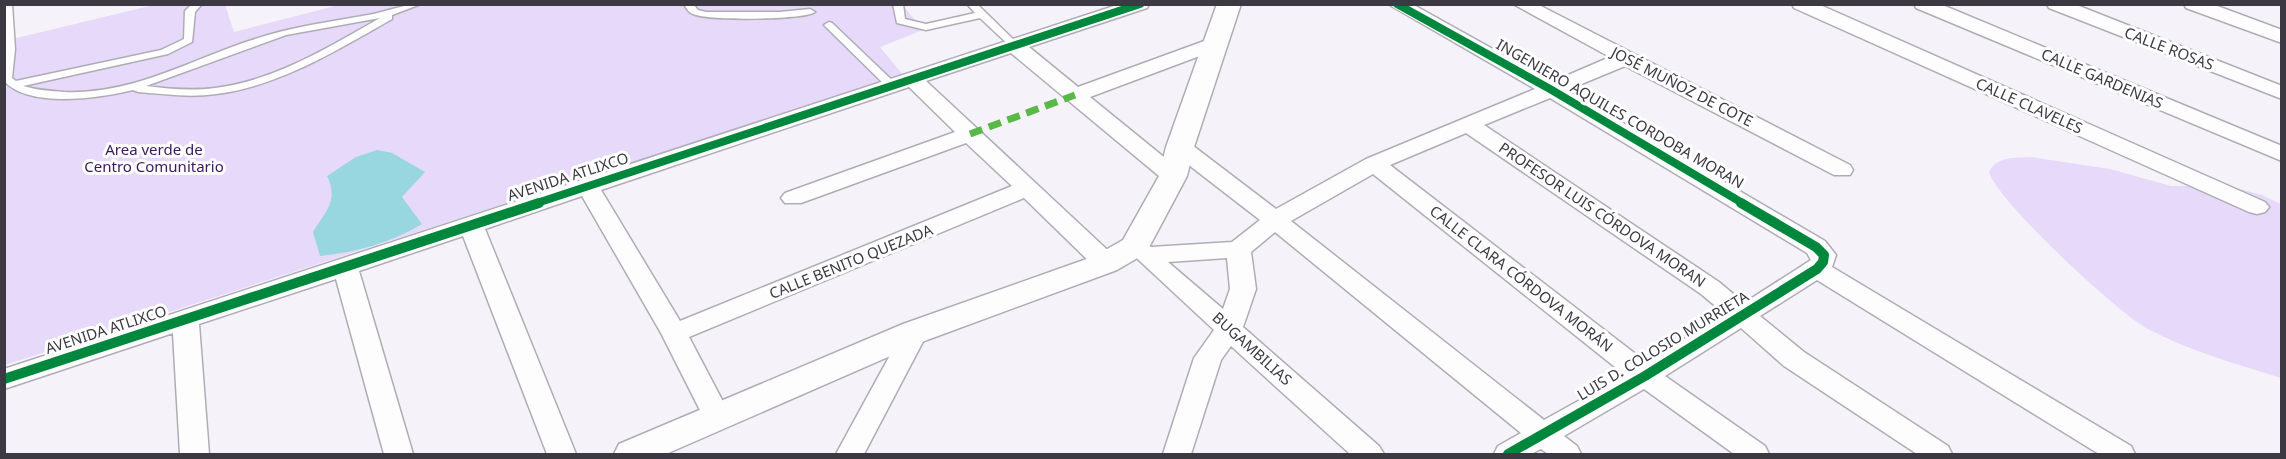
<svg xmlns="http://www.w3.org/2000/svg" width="2286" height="459" font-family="'Noto Sans',sans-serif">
<rect width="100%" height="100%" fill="#f5f2fa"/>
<!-- green -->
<path fill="#e6d9f9" d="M158 4 225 5 234 32 343 4H902L923 30 880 47 903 75 5 365 4 41Z
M2031 157 2110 169 2171 186H2229L2262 195 2281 204V378C2237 364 2189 351 2148 329 2119 314 1997 201 1989 172 1997 156 2015 158 2031 157Z"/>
<!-- water -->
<path fill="#98d7e0" d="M377 150 392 153 425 172 402 197 422 224C390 243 357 252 320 256L313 232C326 211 339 200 327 176L356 157Z"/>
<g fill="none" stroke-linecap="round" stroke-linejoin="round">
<defs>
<path id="service" d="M4 4H12L15 49 12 78 16 81 161 50 184 39 185 11 192 4H202L195 12 192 42 168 54 23 86C37 90 50 91 64 92 132 95 190 60 252 40 290 27 329 22 368 15 386 12 403 4 421 4L392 15V19C337 50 280 86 216 94 190 98 164 94 138 92L133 90C100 98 30 109 4 81ZM380 18C329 47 274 81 215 88 191 91 169 89 146 86L286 35Z
M684 4H693L698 10 706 12H780L810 9 815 12C804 20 707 21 693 14 689 13 686 8 684 4Z
M893 4H903L905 19 926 24 975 13 967 4H977L1020 46 1018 48H1012L980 18 926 30 897 23Z
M829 22 832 23 896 84 897 86 896 88H888L826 27 824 25Z"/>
<path id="minor" d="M1120 4H1149L1147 8 1029 47 1078 87 1207 40H1221L1224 44 1221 48 1090 97 1181 171 1184 176 1181 181H1165L1011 53 926 81 1115 257 1118 263 1115 269 1106 271 1097 269 1024 198 689 337 731 417 727 424 717 428 707 424 661 333 582 196 485 229 576 454H547L463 236 359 271 413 454H384L336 279 199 324 209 454H180L173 333 4 389V369ZM909 87 955 132 785 193 781 198 785 203H801L966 143 1012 186 680 321 601 190Z
M1388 4H1412L1552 82 1610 57 1513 4H1537L1850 165 1853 170 1850 175H1834L1625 66 1567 90 1825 241 1836 255 1832 267 2131 446 2135 454H2099L1817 280 1760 316 1804 352 1948 446 1952 454H1917L1784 366 1741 328 1665 376 1765 446 1769 454H1734L1644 389 1564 436 1577 446 1581 454H1548L1541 449 1531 454H1494L1498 446 1521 433 1275 232 1251 252 1256 289 1243 327 1379 446 1384 454H1350L1231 346 1221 360 1191 454H1163L1194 358 1214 330 1128 250 1131 244 1140 242 1151 247 1232 242 1260 220 1172 152 1169 147 1172 142H1188L1276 209 1366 159 1535 89ZM1550 98 1807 253 1811 260 1744 303 1719 282 1484 125ZM1466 133 1701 294 1725 314 1646 362 1390 165ZM1373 174 1625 375 1544 420 1291 221ZM1227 258 1230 289 1223 309 1168 262Z
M1792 4H1818L2265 202 2269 207 2265 212 2257 214 2249 212 1794 8Z
M1914 4H1940L2282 146V161L1916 8Z
M2047 4H2074L2282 86V99L2049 8Z
M2184 4H2212L2282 30V43L2186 8Z
M915 323 924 326 928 332 864 454H836L906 326Z"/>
<path id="tertiary" d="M1217 4H1241L1194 147 1187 176 1146 253 1117 270 927 340 666 454H614L619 444 903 324 1095 256 1123 240 1159 176 1166 147Z"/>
</defs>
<!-- service casing -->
<use href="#service" stroke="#afadb4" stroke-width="3"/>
<!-- minor casing -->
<use href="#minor" stroke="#afadb4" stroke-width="3"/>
<!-- tertiary casing -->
<use href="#tertiary" stroke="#afadb4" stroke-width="3"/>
<!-- service -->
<use href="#service" fill="#fefdfe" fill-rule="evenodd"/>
<!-- minor -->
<use href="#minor" fill="#fefdfe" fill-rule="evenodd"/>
<!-- tertiary -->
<use href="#tertiary" fill="#fefdfe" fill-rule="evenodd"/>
<!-- quiet -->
<path stroke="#58b947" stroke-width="7" stroke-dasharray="13 7" stroke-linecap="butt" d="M970 134 1075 95"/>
<defs>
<path id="cycleway-far1" d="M1397 4 1550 89 1744 204
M534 204 1140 4"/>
<path id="cycleway" d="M4 379 539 203
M1508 454 1645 376 1817 269 1823 262 1824 255 1816 247 1741 203"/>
</defs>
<!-- cycleway-far1 casing -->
<use href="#cycleway-far1" stroke="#fff" stroke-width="10"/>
<!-- cycleway casing -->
<use href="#cycleway" stroke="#fff" stroke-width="14"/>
<!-- cycleway-far1 -->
<use href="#cycleway-far1" stroke="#00873e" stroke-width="8"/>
<!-- cycleway -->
<use href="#cycleway" stroke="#00873e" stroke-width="10"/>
</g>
<g text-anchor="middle" stroke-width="6" stroke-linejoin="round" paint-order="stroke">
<!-- street labels -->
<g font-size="15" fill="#3c3942" stroke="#fff">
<text transform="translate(2169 49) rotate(21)" y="5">CALLE ROSAS</text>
<text transform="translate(2102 79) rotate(23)" y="5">CALLE GARDENIAS</text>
<text transform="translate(1682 87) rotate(27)" y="5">JOSÉ MUÑOZ DE COTE</text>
<text transform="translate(2029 106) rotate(24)" y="5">CALLE CLAVELES</text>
<text transform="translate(1620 114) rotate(30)" y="5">INGENIERO AQUILES CORDOBA MORAN</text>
<text transform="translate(568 177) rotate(-18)" y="5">AVENIDA ATLIXCO</text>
<text transform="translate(1602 215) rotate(34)" y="5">PROFESOR LUIS CÓRDOVA MORAN</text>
<text transform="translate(851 262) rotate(-22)" y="5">CALLE BENITO QUEZADA</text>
<text transform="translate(1521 279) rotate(38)" y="5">CALLE CLARA CÓRDOVA MORÁN</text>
<text transform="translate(106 330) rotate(-18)" y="5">AVENIDA ATLIXCO</text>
<text transform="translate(1663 346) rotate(-31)" y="5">LUIS D. COLOSIO MURRIETA</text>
<text transform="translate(1252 349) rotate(42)" y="5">BUGAMBILIAS</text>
</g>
<!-- park labels -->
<g font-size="15" fill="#3b185e" stroke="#fff">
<text x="154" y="155">Area verde de<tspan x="154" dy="17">Centro Comunitario</tspan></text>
</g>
</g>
<!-- border -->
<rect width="2286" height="459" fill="none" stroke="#3c3942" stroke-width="12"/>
</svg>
